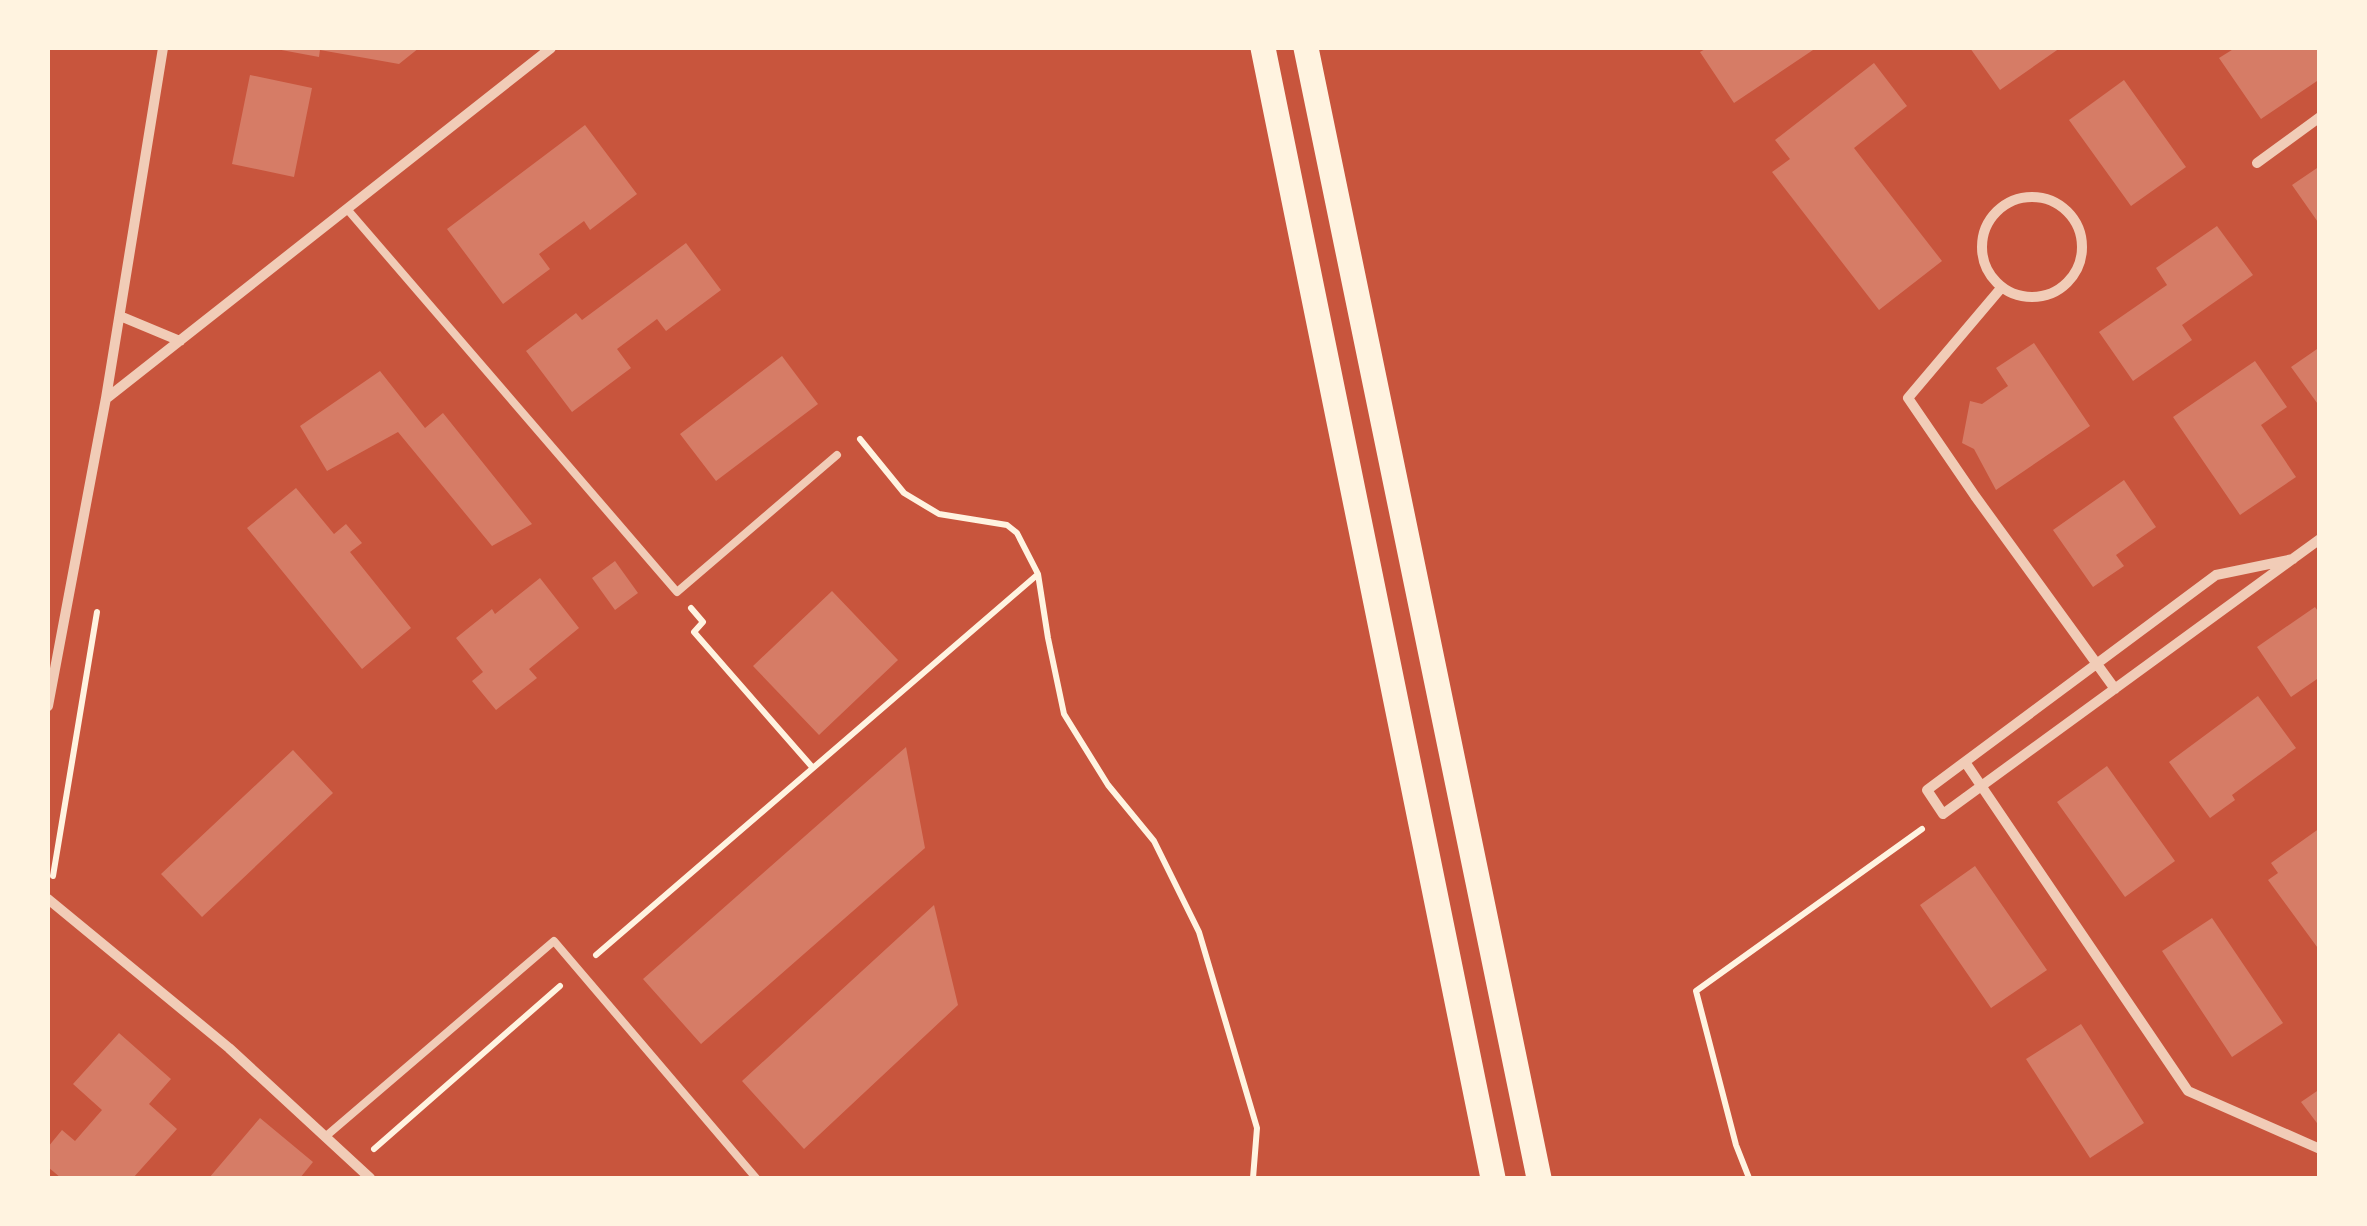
<svg xmlns="http://www.w3.org/2000/svg" width="2367" height="1226" font-family="'Roboto Serif',serif">
<rect width="100%" height="100%" fill="#c8553d"/>
<!-- building -->
<path fill="#d67c66" d="M277 48H419L399 64 320 50 319 57 276 49Z
M1707 48H1816L1734 103 1700 52Z
M1970 48H2060L2000 90Z
M2235 48H2320V79L2261 119 2219 58Z
M1874 63 1907 106 1854 148 1942 261 1879 310 1772 172 1790 159 1775 140Z
M250 75 312 88 294 177 232 164Z
M2124 80 2186 167 2131 206 2069 120Z
M585 125 637 194 590 230 584 221 539 254 550 269 503 304 447 229Z
M2320 166V225L2292 185Z
M2217 226 2253 275 2182 325 2192 340 2133 381 2099 332 2167 285 2156 268Z
M686 243 721 290 666 331 657 319 617 349 631 368 572 412 526 351 576 313 582 320Z
M2034 343 2090 426 1996 490 1974 449 1962 443 1970 401 1982 404 2008 386 1996 368Z
M2320 347V407L2291 367Z
M782 356 818 404 716 481 680 434Z
M2255 361 2287 407 2261 425 2296 477 2240 515 2173 417Z
M380 371 425 428 443 413 532 524 492 546 398 432 327 471 300 426Z
M2124 480 2156 527 2116 555 2124 566 2093 587 2053 530Z
M296 488 334 534 346 524 362 543 350 552 411 628 362 669 247 528Z
M615 561 638 593 615 610 592 578Z
M540 578 579 628 529 669 537 678 496 710 472 681 483 672 456 638 492 609 495 614Z
M832 591 898 660 819 735 753 666Z
M2315 607 2320 614V677L2291 697 2257 647Z
M2258 696 2296 748 2232 795 2235 800 2210 818 2169 762Z
M906 747 925 848 701 1044 643 979Z
M293 750 333 793 202 917 161 874Z
M2107 766 2175 861 2125 897 2057 802Z
M2320 828V951L2268 880 2278 873 2271 863Z
M1975 866 2047 970 1991 1008 1920 905Z
M934 905 958 1005 804 1149 742 1081Z
M2212 918 2283 1023 2232 1057 2162 951Z
M2081 1024 2144 1123 2090 1158 2026 1059Z
M119 1033 171 1079 149 1104 177 1129 133 1178H61L48 1167V1147L62 1130 75 1141 102 1110 73 1084Z
M2320 1089V1127L2301 1102Z
M260 1118 313 1162 300 1178H209Z"/>
<g fill="none" stroke-linecap="round" stroke-linejoin="round">
<!-- path -->
<path stroke="#fff3e0" stroke-width="6" d="M860 439 904 493 939 514 1007 525 1017 533 1038 574 1048 638 1064 714 1108 785 1154 841 1199 932 1257 1128 1253 1178
M691 608 703 622 694 632 813 768
M53 876 97 612
M596 955 1037 575
M374 1149 560 986
M1749 1178 1736 1145 1696 991 1922 829"/>
<!-- service -->
<path stroke="#f1ccb7" stroke-width="8" d="M347 209 677 592 837 455
M325 1137 554 941 756 1178"/>
<!-- minor -->
<path stroke="#f1ccb7" stroke-width="10" d="M2257 163 2320 117
M1982 247a50 50 0 1 1 100 0a50 50 0 1 1-100 0Z
M2002 287 1908 398 1975 496 2115 689
M120 316 180 341
M107 398 551 48
M2293 559 2216 575 1927 790 1943 814 2320 539
M48 706 106 398 163 48
M1965 762 2188 1091 2320 1149
M48 899 229 1048 370 1178"/>
<!-- primary -->
<path stroke="#fff3e0" stroke-width="25" d="M1263 48 1493 1178
M1306 48 1539 1178"/>
</g>
<!-- border -->
<rect width="2367" height="1226" fill="none" stroke="#fff3e0" stroke-width="100"/>
</svg>
